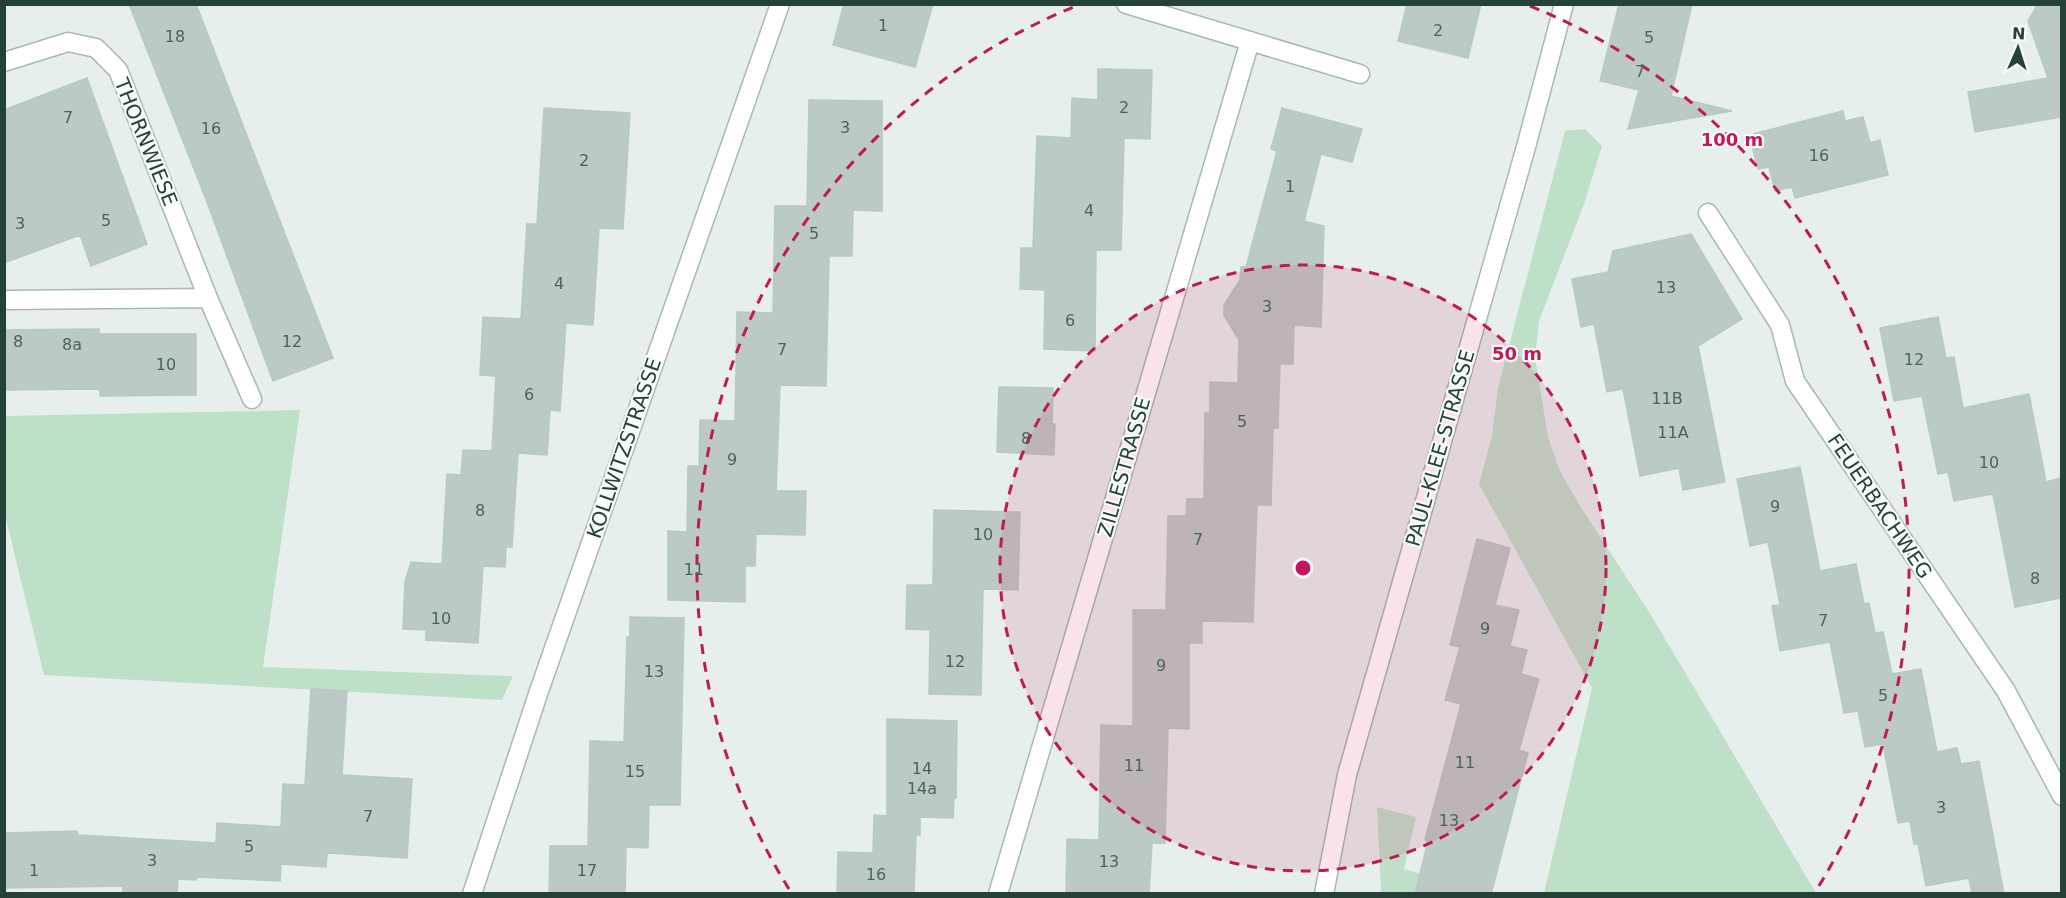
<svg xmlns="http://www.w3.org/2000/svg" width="2066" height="898" font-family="'DejaVu Sans',sans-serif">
<rect width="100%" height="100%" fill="#e6efeb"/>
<!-- green -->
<path fill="#bfe0c8" d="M1585 129 1602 146 1584 204 1539 321 1535 357 1548 437 1560 471 1580 506 1651 615 1816 893H1544L1592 688 1479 484 1492 436 1498 388 1565 131Z
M300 410 263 667 513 676 502 700 44 675 5 515 4 416Z
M1377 807 1416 817 1404 869 1465 886 1415 893H1381Z"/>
<!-- building -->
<path fill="#bbcac4" stroke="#b8c9c2" stroke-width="1.5" d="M129 4H196L333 358 273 381 207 202Z
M844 4H933L915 67 833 45Z
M1407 4H1481L1468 58 1398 41Z
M1619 4H1692L1671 96 1732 111 1628 129 1639 90 1600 81Z
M2038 4H2061V117L1975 132 1968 92 2048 78 2028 21Z
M1098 69 1152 70 1150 139 1124 138 1121 250H1096L1095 351 1044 349 1045 290 1020 289 1021 248H1033L1037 136 1071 138 1072 98 1098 100Z
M87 78 147 244 91 266 80 235 4 263V110Z
M809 100 882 101V211L853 210 852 256H829L826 386 780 385 776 491H806L805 535 756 534 755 566H745V602L668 600V531L687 532 688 466H699L700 420 735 421 737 312 773 313 775 206H807Z
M544 108 630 113 623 229 599 228 593 325 566 323 560 411 550 410 547 455 518 453 512 547H506L505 567 483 566 478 643 426 640V630L403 629 405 582 411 562 442 564 447 474 461 475 463 450 492 451 496 376 480 375 483 317 521 319 527 224H537Z
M1282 108 1362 129 1352 162 1321 154 1304 221 1324 226 1321 327 1294 325 1293 364H1280L1278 428H1273L1271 505H1257L1253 622 1202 621V643H1189V729L1168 728 1165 843H1152L1149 894H1066L1067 839 1099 840 1101 725 1133 726V610H1166L1168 516H1186L1187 499H1204L1205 413H1210V382L1238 383 1239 340 1224 315V305L1240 280 1241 267H1246L1277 151 1271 149Z
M1843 111 1845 121 1863 117 1870 143 1880 140 1888 175 1795 198 1792 187 1775 191 1769 167 1758 169 1749 135Z
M1691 234 1742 319 1698 346 1725 482 1683 490 1679 468 1640 476 1623 389 1607 392 1594 324 1581 327 1572 279 1608 272 1613 251Z
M1938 317 1946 358 1954 357 1963 408 2029 394 2046 482 2061 478V598L2015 607 1993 494 1954 501 1948 472 1938 474 1922 396 1894 401 1880 328Z
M99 329V334H196V395L100 396V389L4 390V330Z
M999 387 1053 388 1052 424H1055L1054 455 997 452Z
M1800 467 1820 571 1856 564 1864 604 1869 603 1875 633 1883 632 1892 674 1921 669 1937 752 1957 748 1961 764 1979 761 2004 894H1972L1969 878 1926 886 1918 844H1914L1910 821 1898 823 1883 744 1865 747 1858 711 1844 713 1830 642 1780 651 1772 606 1780 605 1768 542 1750 546 1737 479Z
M934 510 1020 512 1018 590 983 589 981 695 929 694 930 630 906 629 907 585H933Z
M1477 539 1510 548 1495 605 1519 610 1510 646 1527 650 1521 674 1539 679 1519 750 1528 753 1491 894H1415L1428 841 1425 840 1461 704 1445 700 1460 647 1450 645Z
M630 617 684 618 680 805H649L648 848 626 847 625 894H549L550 846H588L590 741 624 742 627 637H630Z
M311 689 347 691 342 775 412 779 407 858 327 853 326 867 281 864 280 881 196 877V880L178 879 177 894H123V886L4 888V833L77 831 78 835 216 843 217 823 281 827 283 784 305 785Z
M887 719 957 721 956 798H954L953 818 920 817V835H916L914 894H837L838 852 873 853 874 815 887 816Z"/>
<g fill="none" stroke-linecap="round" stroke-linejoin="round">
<defs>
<path id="minor" d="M1126 4 1360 74
M4 62 68 42 96 48 118 70 208 298 252 399
M1708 213 1780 325 1795 381 2006 691 2062 796
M4 300 208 298
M472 894 539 691 780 4
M998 894 1250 41
M1324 894 1347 775 1526 147 1564 4"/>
</defs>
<!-- minor casing -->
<use href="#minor" stroke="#a8b8b2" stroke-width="21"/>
<!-- minor -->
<use href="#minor" stroke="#fff" stroke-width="18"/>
</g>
<!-- distance rings -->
<circle cx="1303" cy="568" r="303" fill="#c2185b" fill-opacity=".12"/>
<g fill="none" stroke="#c2185b" stroke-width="3" stroke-dasharray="10 8">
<circle cx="1303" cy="568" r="303"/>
<path d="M789 889A606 606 0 0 1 1076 6M1530 6A606 606 0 0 1 1817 889"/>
</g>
<g text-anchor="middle" stroke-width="4.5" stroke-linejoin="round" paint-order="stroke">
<!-- number labels -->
<g font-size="16" fill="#4a645c">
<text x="883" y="31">1</text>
<text x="1438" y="36">2</text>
<text x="175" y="42">18</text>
<text x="1649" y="43">5</text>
<text x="1640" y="77">7</text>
<text x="1124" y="113">2</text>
<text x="68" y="123">7</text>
<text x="845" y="133">3</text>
<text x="211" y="134">16</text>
<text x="1819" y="161">16</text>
<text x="584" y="166">2</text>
<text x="1290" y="192">1</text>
<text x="1089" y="216">4</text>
<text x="106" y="226">5</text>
<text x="20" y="229">3</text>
<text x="814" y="239">5</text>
<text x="559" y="289">4</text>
<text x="1666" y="293">13</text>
<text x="1267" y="312">3</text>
<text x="1070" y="326">6</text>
<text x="18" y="347">8</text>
<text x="292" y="347">12</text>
<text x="72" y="350">8a</text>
<text x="782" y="355">7</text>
<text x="1914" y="365">12</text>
<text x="166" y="370">10</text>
<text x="529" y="400">6</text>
<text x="1667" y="404">11B</text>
<text x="1242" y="427">5</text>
<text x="1673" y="438">11A</text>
<text x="1026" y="444">8</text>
<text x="732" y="465">9</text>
<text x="1989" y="468">10</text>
<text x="1775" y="512">9</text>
<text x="480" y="516">8</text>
<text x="983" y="540">10</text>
<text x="1198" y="545">7</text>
<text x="694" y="575">11</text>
<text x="2035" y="584">8</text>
<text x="441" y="624">10</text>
<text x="1823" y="626">7</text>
<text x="1485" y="634">9</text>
<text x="955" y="667">12</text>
<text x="1161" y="671">9</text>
<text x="654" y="677">13</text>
<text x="1883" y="701">5</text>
<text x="1465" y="768">11</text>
<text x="1134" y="771">11</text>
<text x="922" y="774">14</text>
<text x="635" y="777">15</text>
<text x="922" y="794">14a</text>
<text x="1941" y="813">3</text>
<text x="368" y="822">7</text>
<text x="1449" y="826">13</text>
<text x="249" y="852">5</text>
<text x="152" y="866">3</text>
<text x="1109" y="867">13</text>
<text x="34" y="876">1</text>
<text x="587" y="876">17</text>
<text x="876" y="880">16</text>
</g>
<!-- street labels -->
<g font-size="20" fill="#24423a" stroke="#f7fbf9">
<text transform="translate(146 142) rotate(68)" y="7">THORNWIESE</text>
<text transform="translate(624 448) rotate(-71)" y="7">KOLLWITZSTRASSE</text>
<text transform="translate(1440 448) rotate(-74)" y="7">PAUL-KLEE-STRASSE</text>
<text transform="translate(1124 467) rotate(-74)" y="7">ZILLESTRASSE</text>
<text transform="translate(1880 506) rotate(56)" y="7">FEUERBACHWEG</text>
</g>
</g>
<circle cx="1303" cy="568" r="9" fill="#c2185b" stroke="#f7fbf9" stroke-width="3"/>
<g font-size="18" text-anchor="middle" font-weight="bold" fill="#c2185b" stroke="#f7fbf9" stroke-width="4.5" stroke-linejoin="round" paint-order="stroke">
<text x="1732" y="146">100 m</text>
<text x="1517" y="360">50 m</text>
</g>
<!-- border -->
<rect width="2066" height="898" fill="none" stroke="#24423a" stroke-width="12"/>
<!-- north arrow -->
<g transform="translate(2018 48) rotate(3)" stroke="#f7fbf9" stroke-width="4.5" paint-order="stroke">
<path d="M0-4.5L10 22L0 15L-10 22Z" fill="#24423a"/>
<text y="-9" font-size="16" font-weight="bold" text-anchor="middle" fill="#24423a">N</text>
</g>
</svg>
